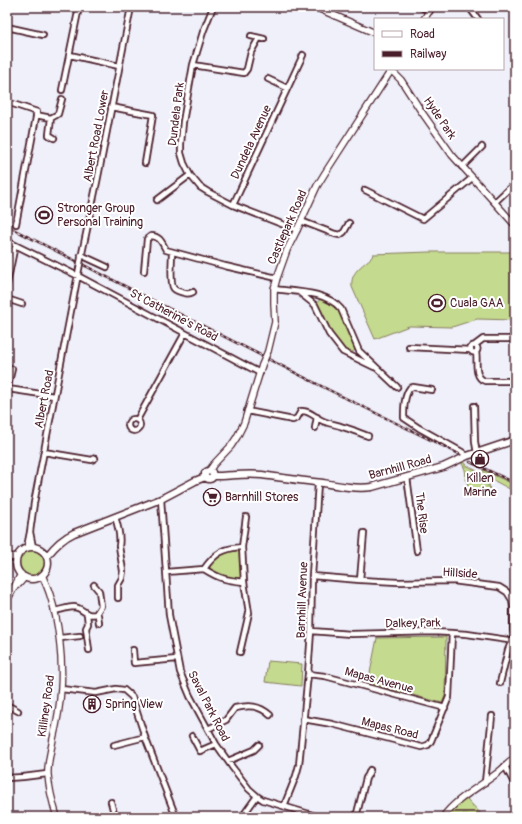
<svg xmlns="http://www.w3.org/2000/svg" width="522" height="824" font-family="Pangolin,sans-serif">
<defs>
<pattern id="forest-firs" width="22" height="20" patternUnits="userSpaceOnUse"><rect width="22" height="20" fill="#c4da8f"/><path d="M5 1l3.5 6h-7zM16 11l3.5 6h-7z" fill="#aabb7c"/></pattern>
<pattern id="park-crowns" width="20" height="18" patternUnits="userSpaceOnUse"><rect width="20" height="18" fill="#c4da8f"/><path d="M2 6a3 3 0 1 1 6 0M12 15a3 3 0 1 1 6 0" fill="none" stroke="#aabb7c"/></pattern>
</defs>
<rect width="100%" height="100%" fill="#eff0fa"/>
<filter id="ink" filterUnits="userSpaceOnUse"><feTurbulence type="fractalNoise" baseFrequency=".025" numOctaves="2"/><feDisplacementMap in="SourceGraphic" scale="8" xChannelSelector="R" yChannelSelector="G"/><feConvolveMatrix kernelMatrix="1 2 1 2 8 2 1 2 1" color-interpolation-filters="sRGB"/></filter>
<g filter="url(#ink)">
<!-- grass -->
<path fill="#c4da8f" stroke="#877c5d" d="M429 252H515V320L477 319 452 327 409 326 375 339 352 287C350 272 362 266 372 257L373 254Z
M322 298 338 307 356 348C355 351 353 352 350 353 335 346 329 327 322 314 321 311 318 309 317 306 317 302 319 300 322 298Z
M238 549 240 555 241 575 240 578C229 578 218 576 210 568V564L212 560 227 550Z
M17 564a14 14 0 1 1 28 0a14 14 0 1 1-28 0Z
M446 637 445 696 442 703 368 683 377 638Z
M268 661 302 664 301 686 265 682Z"/>
<!-- forest -->
<path fill="url(#forest-firs)" stroke="#877c5d" d="M464 461C465 463 467 465 468 466 471 468 474 469 477 471 485 476 493 485 488 495L485 496 481 493H471L466 487 468 482 465 480C466 473 466 470 462 464Z
M483 470 515 485V492L506 487 491 479 482 471Z"/>
<!-- park -->
<path fill="url(#park-crowns)" stroke="#877c5d" d="M466 798 484 817H446L456 806Z"/>
<g fill="none" stroke-linecap="round" stroke-linejoin="round">
<defs>
<path id="minor" d="M213 7 203 32 193 65 183 122 181 144V153L184 163 190 175 200 187 208 192 233 205 297 230
M421 7 430 11
M469 7 478 19
M7 27 43 35
M251 36 264 39
M70 55 119 66
M193 65 244 73 247 69 251 52 259 38
M268 79 287 88
M62 90 79 7
M7 102 37 112 16 224
M111 107 153 115 145 163
M36 115 51 118 58 114 62 99
M51 118 49 135 54 138
M462 167 482 147
M365 190 423 219 472 178
M157 200 190 175
M495 202 515 183
M233 205 303 55
M301 221 335 234 340 235 344 232 349 223
M7 241 78 276 260 373
M172 252C172 259 170 281 173 287 174 290 177 291 181 292 185 293 188 295 193 292
M81 255 107 267
M81 258 98 177 131 7
M144 271 147 239 151 236C160 236 162 243 166 250L225 266 277 278
M7 284 15 245
M274 289C296 292 326 291 341 309L359 351 397 387
M300 293 315 305 329 334 343 352 374 367
M7 299 22 304
M475 345 483 339H515
M470.5 349a3.5 3.5 0 1 1 7 0a3.5 3.5 0 1 1-7 0Z
M409 347 471 350
M476 352C478 361 473 377 485 381H515
M8 389 54 396
M7 390 12 369
M432 390 413 387 410 388C404 396 404 408 404 418L419 428 462 452 467 456
M474 406 475 442 477 453
M247 411 293 420 297 418 301 411C309 410 315 417 321 420 328 424 336 424 343 427 351 429 359 433 368 436
M128 425a6 6 0 1 1 12 0a6 6 0 1 1-12 0Z
M137 420 185 333
M315 428 317 417
M44 452 92 460 95 458
M407 477 417 551
M161 499 169 615 180 672 190 696 216 744 232 767 249 789 257 796 263 800 319 817
M115 517C118 526 121 536 119 546L123 571 122 578 118 585V598
M30 532 33 547
M27 547 30 532 34 503 79 269
M204 569C220 579 226 580 244 582
M166 572 204 569C215 553 224 548 242 547
M312 576 360 580 398 582 453 581 499 587 507 592 512 600 513 607V630L515 640
M360 580 364 533
M54 611C61 610 68 607 74 607 84 608 85 617 96 614L101 606 99 591 94 585
M87 614 88 624 86 628 89 650
M96 614 98 615 99 623
M311 631 351 634 433 632 452 633 467 634 515 641
M60 638 80 636
M133 650 134 663 177 659
M240 652 249 613 244 582 242 547 246 517
M308 674 325 676 445 708
M500 683 508 650 510 645 515 641
M61 689 96 693 116 689 124 690 132 697 145 737 176 817
M7 705 18 711
M303 719 332 724 421 747 428 745 431 741 449 697 452 633
M208 729 226 720 235 708C249 705 259 705 270 715
M192 736 200 751 216 744
M114 745 145 737
M228 761 254 750 259 745
M505 766 515 785
M7 778 23 777 47 774
M485 782 492 716
M111 802 115 817
M284 806 296 776 299 765 308 674 311 631 312 576 318 483
M242 817 257 796
M356 817 366 778 368 775 370 770"/>
<path id="tertiary" d="M315 7 375 33
M424 19 432 7
M391 70 401 80 421 111 452 155 515 225
M268 351 275 322 274 303V289L277 278 287 250 297 230 317 186 325 173 392 69
M209 471 214 464 231 446 237 437 244 423 262 365
M42 575C45 582 48 588 50 595 59 621 63 661 61 688 60 705 57 723 53 739 51 751 47 764 48 775 49 789 53 804 57 817
M16 586 19 584 25 577
M7 600C13 591 16 583 21 574
M443 817C457 798 478 788 496 774 503 769 508 763 515 758"/>
<path id="secondary" d="M205 477V473L208 471 212 472 213 476
M16 563a16 16 0 1 1 32 0a16 16 0 1 1-32 0Z
M47 556C54 547 63 538 74 533L161 499 195 481 205 477C207 479 210 480 212 478L213 476C230 476 246 473 262 475 283 478 303 481 323 483 340 486 356 489 372 487L443 467 467 456 515 440
M7 557H17"/>
</defs>
<!-- minor casing -->
<use href="#minor" stroke="#4a1f2b" stroke-width="8"/>
<!-- tertiary casing -->
<use href="#tertiary" stroke="#4a1f2b" stroke-width="8"/>
<!-- secondary casing -->
<use href="#secondary" stroke="#4a1f2b" stroke-width="9"/>
<!-- minor -->
<use href="#minor" stroke="#fff" stroke-width="4.5"/>
<!-- tertiary -->
<use href="#tertiary" stroke="#fff" stroke-width="5.5"/>
<!-- secondary -->
<use href="#secondary" stroke="#fff" stroke-width="6"/>
<defs>
<path id="rail" d="M7 226 329 390 459 454
M470 462 515 483"/>
</defs>
<!-- rail casing -->
<use href="#rail" stroke="#4a1f2b" stroke-width="2.5"/>
<!-- rail -->
<use href="#rail" stroke="#fff" stroke-width="1" stroke-dasharray="3" stroke-linecap="butt"/>
<defs>
<path id="minor-bridge" d="M79 269 81 258"/>
<path id="tertiary-bridge" d="M262 365 268 351"/>
</defs>
<!-- minor-bridge casing -->
<use href="#minor-bridge" stroke="#4a1f2b" stroke-width="8" stroke-linecap="butt"/>
<!-- tertiary-bridge casing -->
<use href="#tertiary-bridge" stroke="#4a1f2b" stroke-width="8" stroke-linecap="butt"/>
<!-- minor-bridge -->
<use href="#minor-bridge" stroke="#fff" stroke-width="4.5"/>
<!-- tertiary-bridge -->
<use href="#tertiary-bridge" stroke="#fff" stroke-width="5.5"/>
</g>
</g>
<!-- icons -->
<defs>
<symbol id="stadium-ring" viewBox="-11 -11 22 22"><circle r="9.5" fill="#fff" stroke="#4a1f2b" stroke-width="1.5"/><path d="M0-5a6.5 5 0 1 0 0 10a6.5 5 0 1 0 0-10ZM-3.5-1.8h7v3.6h-7Z" fill="#4a1f2b"/></symbol>
<symbol id="shop-ring" viewBox="-11 -11 22 22"><circle r="9.5" fill="#fff" stroke="#4a1f2b" stroke-width="1.5"/><path d="M-5-2.5h2.3a2.7 3.5 0 0 1 5.4 0H5L5.5 6h-11ZM-1.5-2.5h3a1.5 2.3 0 0 0-3 0Z" fill="#4a1f2b"/></symbol>
<symbol id="supermarket-ring" viewBox="-11 -11 22 22"><circle r="9.5" fill="#fff" stroke="#4a1f2b" stroke-width="1.5"/><path d="M-6-5.5h2.5l.6 2H6L4.5 2H-2.5L-4.4-4H-6ZM-1.5 3.2a1.3 1.3 0 1 0 .1 0ZM3 3.2a1.3 1.3 0 1 0 .1 0Z" fill="#4a1f2b"/></symbol>
<symbol id="building-ring" viewBox="-11 -11 22 22"><circle r="9.5" fill="#fff" stroke="#4a1f2b" stroke-width="1.5"/><path d="M-4-6H4V6H1V3H-1V6H-4ZM-2.5-4.3h1.7v1.8h-1.7ZM.8-4.3h1.7v1.8H.8ZM-2.5-1h1.7V.8h-1.7ZM.8-1h1.7V.8H.8Z" fill="#4a1f2b"/></symbol>
</defs>
<g fill-rule="evenodd">
<use href="#stadium-ring" x="34" y="205" width="20" height="20"/>
<use href="#stadium-ring" x="427" y="293" width="20" height="20"/>
<use href="#shop-ring" x="470" y="449" width="20" height="20"/>
<use href="#supermarket-ring" x="202" y="487" width="20" height="20"/>
<use href="#building-ring" x="82" y="694" width="20" height="20"/>
</g>
<g text-anchor="middle" stroke-width="4" stroke-linejoin="round" paint-order="stroke">
<!-- street labels -->
<g font-size="12" fill="#4a1f2b" stroke="#fff">
<text transform="translate(176 114) rotate(-83)" y="4">Dundela Park</text>
<text transform="translate(440 118) rotate(56)" y="4">Hyde Park</text>
<text transform="translate(96 136) rotate(-79)" y="4">Albert Road Lower</text>
<text transform="translate(251 142) rotate(-65)" y="4">Dundela Avenue</text>
<text transform="translate(287 227) rotate(-66)" y="4">Castlepark Road</text>
<text transform="translate(174 315) rotate(28)" y="4">St Catherine's Road</text>
<text transform="translate(44 399) rotate(-79)" y="4">Albert Road</text>
<text transform="translate(400 467) rotate(-15)" y="4">Barnhill Road</text>
<text transform="translate(422 513) rotate(83)" y="4">The Rise</text>
<text transform="translate(460 573) rotate(4)" y="4">Hillside</text>
<text transform="translate(302 600) rotate(-88)" y="4">Barnhill Avenue</text>
<text transform="translate(413 623) rotate(-1)" y="4">Dalkey Park</text>
<text transform="translate(379 680) rotate(15)" y="4">Mapas Avenue</text>
<text transform="translate(46 706) rotate(-82)" y="4">Killiney Road</text>
<text transform="translate(209 706) rotate(63)" y="4">Saval Park Road</text>
<text transform="translate(390 728) rotate(14)" y="4">Mapas Road</text>
</g>
<!-- poi labels -->
<g font-size="12" fill="#4a1f2b" stroke="#fff" text-anchor="start">
<text x="57" y="212">Stronger Group<tspan x="57" dy="14">Personal Training</tspan></text>
<text x="450" y="307">Cuala GAA</text>
<text x="480" y="482" text-anchor="middle">Killen<tspan x="480" dy="14">Marine</tspan></text>
<text x="225" y="501">Barnhill Stores</text>
<text x="105" y="708">Spring View</text>
</g>
</g>
<!-- margin -->
<rect width="522" height="824" fill="none" stroke="#fff" stroke-width="24"/>
<rect x="12" y="12" width="498" height="800" fill="none" stroke="#4a1f2b" stroke-width="1.5" filter="url(#ink)"/>
<!-- legend -->
<rect x="374" y="18" width="130" height="52" fill="#ffffff" stroke="#b7a5aa"/>
<rect x="382" y="31" width="20" height="6" fill="#ffffff" stroke="#b7a5aa"/>
<text x="410" y="38" font-size="12" fill="#4a1f2b">Road</text>
<rect x="382" y="51" width="20" height="6" fill="#4a1f2b" stroke="#b7a5aa"/>
<text x="410" y="58" font-size="12" fill="#4a1f2b">Railway</text>
</svg>
